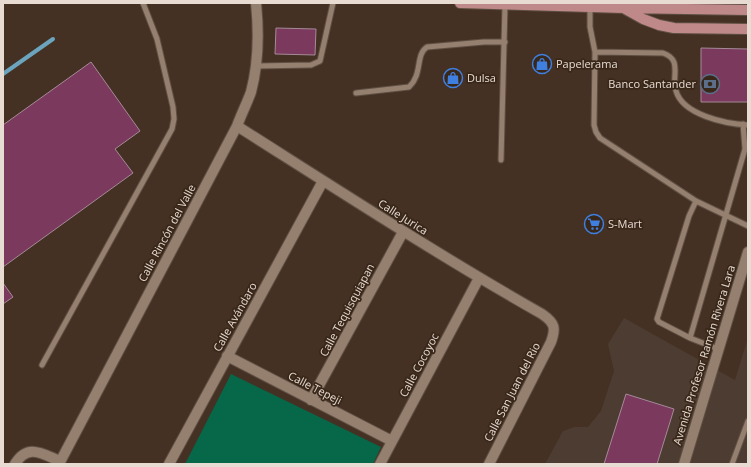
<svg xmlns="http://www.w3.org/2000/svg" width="751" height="467" font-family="'Open Sans',sans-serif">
<rect width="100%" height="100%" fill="#443123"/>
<!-- industrial -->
<path fill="#4d3c32" d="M624 318 735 380 748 338V464H545L563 431 574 427H588L601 411 614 371 608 344Z"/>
<!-- green -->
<path fill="#066749" d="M231 374 381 447 373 464H185Z"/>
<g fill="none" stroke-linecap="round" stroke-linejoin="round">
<!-- stream -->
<path stroke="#6ca4be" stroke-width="4" d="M3 74 53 39"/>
</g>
<!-- building -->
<path fill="#7a395d" stroke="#a58a97" d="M276 28 316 29 315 55 275 54Z
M701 48 748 49V102H701Z
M91 62 140 131 115 149 133 173 3 267V125Z
M3 283 13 297 3 304Z
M626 394 674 409 657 464H604Z"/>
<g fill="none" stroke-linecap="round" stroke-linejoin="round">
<defs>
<path id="lane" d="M590 7V27L595 52 594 125 596 132 600 138 696 201 748 226
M595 52 663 53C683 60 671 76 676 91 683 115 726 124 748 125
M257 66 311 65 320 61 333 3
M356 93 409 87C423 74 415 55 427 47L484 42H505
M501 160 505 5
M696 201 689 216 657 319 659 322 690 338 718 349
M690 338 745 149 743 124
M42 365 172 129 174 119 173 107 157 39 143 3
M732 464 748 421"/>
<path id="street" d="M237 126C338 190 438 255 542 314 555 323 556 328 551 342L489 464
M227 356 392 441
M311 400 403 232
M15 464C28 443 42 454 60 461
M59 464 237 126C241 115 247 103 251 92 259 62 259 33 256 3
M169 464 323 181
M380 464 479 278"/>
<path id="secondary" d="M684 464 748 252"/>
<path id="primary" d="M460 3 624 8 748 10
M625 9 643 19 659 25 674 28 748 29"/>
</defs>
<!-- lane casing -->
<use href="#lane" stroke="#5f4f43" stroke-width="7"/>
<!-- street casing -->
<use href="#street" stroke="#5f4f43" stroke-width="12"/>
<!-- secondary casing -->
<use href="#secondary" stroke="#5f4f43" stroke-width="12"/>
<!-- primary casing -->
<use href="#primary" stroke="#5f4f43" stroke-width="12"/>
<!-- lane -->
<use href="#lane" stroke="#957f6f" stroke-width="5"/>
<!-- street -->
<use href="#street" stroke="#957f6f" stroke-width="10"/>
<!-- secondary -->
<use href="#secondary" stroke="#957f6f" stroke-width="10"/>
<!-- primary -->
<use href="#primary" stroke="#bf8989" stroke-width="10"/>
</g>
<!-- icons -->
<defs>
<symbol id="shop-ring" viewBox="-11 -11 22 22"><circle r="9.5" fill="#392719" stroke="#3f7fe0" stroke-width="1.5"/><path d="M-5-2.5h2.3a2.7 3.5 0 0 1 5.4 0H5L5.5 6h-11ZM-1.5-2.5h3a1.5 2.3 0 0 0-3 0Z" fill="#3f7fe0"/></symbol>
<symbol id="bank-ring" viewBox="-11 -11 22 22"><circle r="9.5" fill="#392719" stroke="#5c6f8a" stroke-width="1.5"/><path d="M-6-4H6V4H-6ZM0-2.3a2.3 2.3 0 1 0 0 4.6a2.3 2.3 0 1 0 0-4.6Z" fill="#5c6f8a"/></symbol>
<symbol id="supermarket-ring" viewBox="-11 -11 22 22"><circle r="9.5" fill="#392719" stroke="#3f7fe0" stroke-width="1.5"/><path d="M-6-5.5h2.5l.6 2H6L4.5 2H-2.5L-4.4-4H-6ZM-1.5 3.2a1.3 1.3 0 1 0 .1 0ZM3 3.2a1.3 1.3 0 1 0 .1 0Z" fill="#3f7fe0"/></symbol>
</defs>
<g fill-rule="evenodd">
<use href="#shop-ring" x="531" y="53" width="22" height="22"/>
<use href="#shop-ring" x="442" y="67" width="22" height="22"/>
<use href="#bank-ring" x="699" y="73" width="22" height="22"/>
<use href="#supermarket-ring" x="583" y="213" width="22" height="22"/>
</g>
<g text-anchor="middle" stroke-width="3.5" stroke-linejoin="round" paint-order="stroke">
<!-- poi labels -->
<g font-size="11" fill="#e7dbd2" stroke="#392719" text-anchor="start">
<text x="556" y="68">Papelerama</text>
<text x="467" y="82">Dulsa</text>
<text x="696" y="88" text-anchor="end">Banco Santander</text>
<text x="608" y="228">S-Mart</text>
</g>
<!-- street labels -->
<g font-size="11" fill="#e7dbd2" stroke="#392719">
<text transform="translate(403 217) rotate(32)" y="4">Calle Jurica</text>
<text transform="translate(167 233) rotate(-62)" y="4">Calle Rincón del Valle</text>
<text transform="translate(347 310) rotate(-62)" y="4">Calle Tequisquiapan</text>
<text transform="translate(235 317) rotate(-61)" y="4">Calle Avándaro</text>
<text transform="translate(704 355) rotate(-73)" y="4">Avenida Profesor Ramón Rivera Lara</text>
<text transform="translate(419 365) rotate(-62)" y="4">Calle Cocoyoc</text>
<text transform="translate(315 388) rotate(27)" y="4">Calle Tepeji</text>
<text transform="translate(512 392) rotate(-63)" y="4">Calle San Juan del Rio</text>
</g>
</g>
<!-- border -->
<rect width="751" height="467" fill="none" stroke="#e7dbd2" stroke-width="8"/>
</svg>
